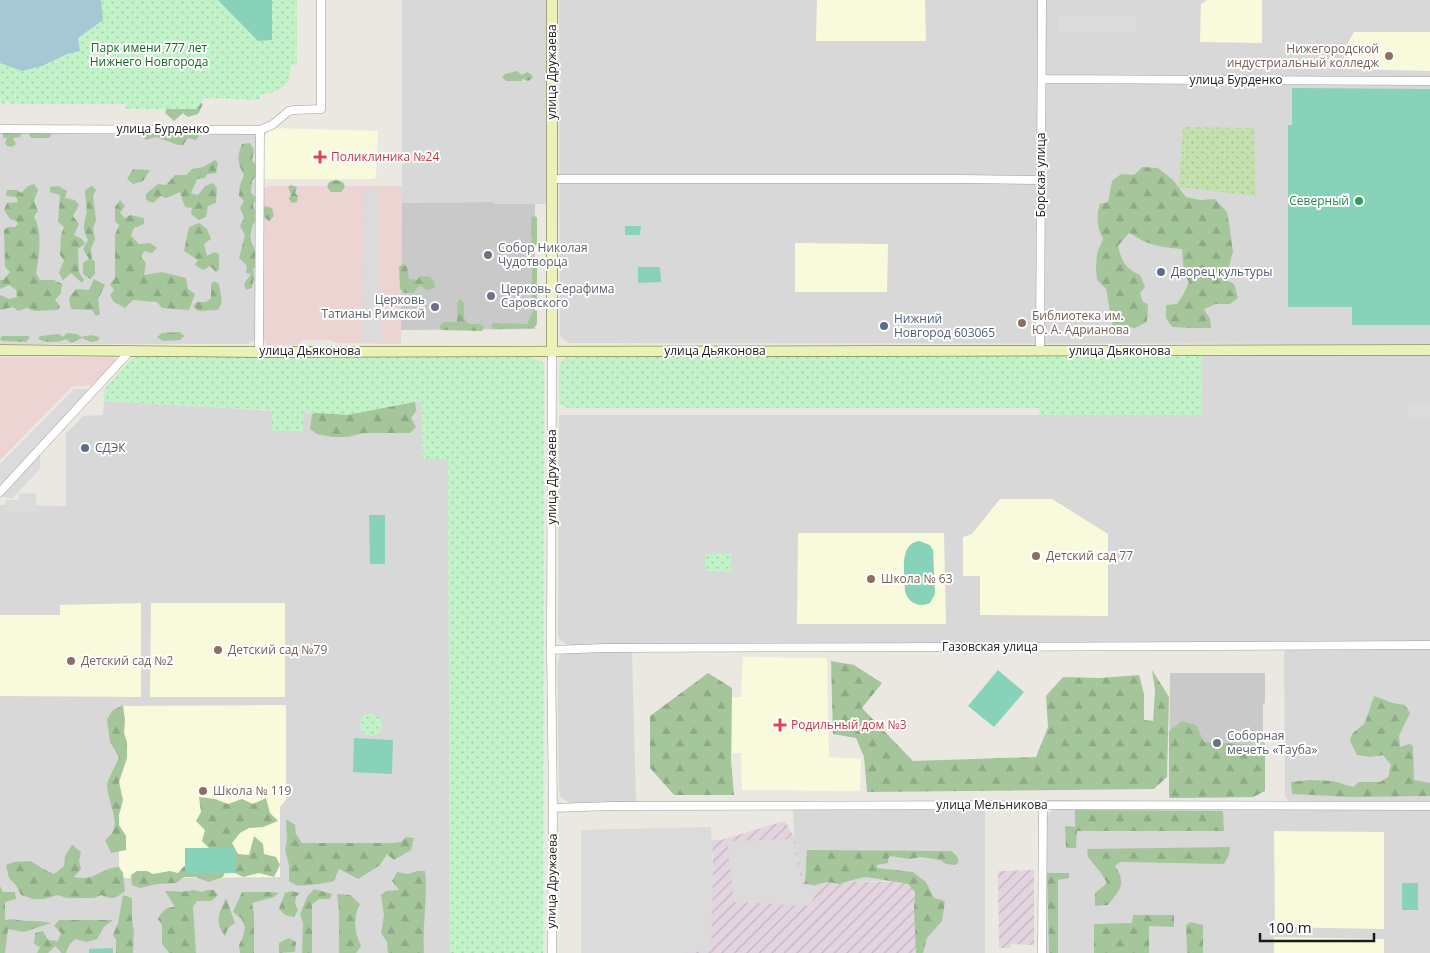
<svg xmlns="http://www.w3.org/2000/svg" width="1430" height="953" font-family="'Open Sans',sans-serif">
<defs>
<pattern id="industrial-furrows" width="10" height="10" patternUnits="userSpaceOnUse" patternTransform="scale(1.25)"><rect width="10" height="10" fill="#e3d4e0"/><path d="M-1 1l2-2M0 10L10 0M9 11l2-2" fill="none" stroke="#c2b5c0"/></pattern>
<pattern id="grass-dots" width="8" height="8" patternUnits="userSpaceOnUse" patternTransform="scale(1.25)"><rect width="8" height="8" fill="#c4e0ac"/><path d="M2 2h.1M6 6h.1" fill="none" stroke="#a8c093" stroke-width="1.8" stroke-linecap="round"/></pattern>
<pattern id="forest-firs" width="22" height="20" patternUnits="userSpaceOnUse" patternTransform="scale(1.25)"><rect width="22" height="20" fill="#a5c69b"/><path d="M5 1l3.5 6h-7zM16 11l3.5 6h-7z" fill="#8daa85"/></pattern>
<pattern id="park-dots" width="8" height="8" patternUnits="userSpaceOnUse" patternTransform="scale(1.25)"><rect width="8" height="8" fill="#c2f2c8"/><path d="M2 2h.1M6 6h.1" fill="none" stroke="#a6cfab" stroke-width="1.8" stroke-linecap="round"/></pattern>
</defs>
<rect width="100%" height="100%" fill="#ebe8e1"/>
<!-- residential -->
<path fill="#d9d8d8" d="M402 0H546V204H494V202L402 203Z
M559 0H1430V344L568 343 561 337 560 332Z
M0 131 250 133 254 134 256 138 255 340 248 344H0Z
M1202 355 1430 356V643L568 645 560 640 558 635 559 415H1202Z
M104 401 347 415 415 402H422L423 458 448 459 450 953H0V505L66 506V434L83 416 103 415Z
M1430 648V801H1290L1287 799 1285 795 1284 654 1285 651 1288 649Z
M565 652H632L636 802 569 803 560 796 559 789 557 662 561 654Z
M1054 808 1430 809V953H1045L1046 818 1048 814Z
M793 809H985V953H920L905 881H803L794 837Z"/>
<!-- commercial -->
<path fill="#ebd4d2" d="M268 186H402L401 344 336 343 331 340H303L298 345H268L266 343 263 338 262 192 264 188Z
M0 357H112L115 358 116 361 98 383 94 385 73 386 0 460Z"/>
<!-- industrial -->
<path fill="url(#industrial-furrows)" d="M785 821 794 837 803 880 882 882 919 880 920 953H683L685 952 713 874 712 840H721Z
M1034 870V945L1011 944V948H999L998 871Z"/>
<!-- education -->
<path fill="#f9fadb" d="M817 0H925L926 41H816Z
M1207 0H1262V43L1200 42 1201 4Z
M1354 32H1430V71L1348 69V43Z
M273 128 378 131 376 177 373 179H268L264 178 262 173V141L266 134Z
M795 243 888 244 887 292H795Z
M1000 499H1052L1108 534V616L980 615V576H963V537L972 534Z
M798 533H944L946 624H797Z
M141 603V697L0 696V615H60V605Z
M151 603H285V697H150Z
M743 657 827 658 829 757 861 759 860 791 742 790 741 753H732V697H741Z
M286 705V800L280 807V877L119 878V706Z
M1274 831 1384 832V929L1275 927Z
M1274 937 1384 939V953H1274Z"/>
<!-- religious -->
<path fill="#c9c9c9" d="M494 202V204H535V329L401 330 402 203Z
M1170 673H1265V703L1263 704V732L1265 733V791L1253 797 1169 798Z"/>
<!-- grass -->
<path fill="url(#grass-dots)" d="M1183 127 1254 128 1256 196 1179 187Z"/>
<!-- forest -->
<path fill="url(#forest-firs)" d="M517 71 522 75 527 72 532 75 533 78 528 81 523 79 521 81H506L502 77 505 74Z
M193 97 203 104 198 114 188 117 183 113 174 121 165 113 167 107Z
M165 130H196L199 136 196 140 188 138 183 145H178L156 137 146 140 140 135 149 131 158 135Z
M32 131H50L52 134 49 138H31L29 134Z
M3 133H22L20 137 13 138 16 144 12 147 7 146 5 143 7 138H3Z
M250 143 254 150 252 160 258 168V174L252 181 251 193 257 198 253 204 254 209 260 212 265 206 272 208 274 216 269 221 264 217H258C241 242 258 243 258 265L253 269 254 278 252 288 246 290 244 284 251 274 246 273 247 266 239 258 245 235 240 226 244 218 240 208 244 201 239 196 240 185 244 175C237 163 237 156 242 144Z
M215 160 218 163 216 173 207 174 205 178 197 179 191 193 198 195 205 186 213 183 217 188 216 203 208 206 206 217 199 220 191 214 192 208 185 207 180 192 166 198 161 196 153 203 146 200V194L158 184 166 185 175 175H186L192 169 203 167Z
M1142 167 1158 168 1173 180 1186 197 1200 200 1215 199 1227 212 1229 223 1233 252 1229 266 1215 274 1234 284 1238 298 1230 304H1216L1204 309 1210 319 1211 328H1189L1172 327 1166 318V305L1177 304 1183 295 1189 282 1184 275 1182 249C1170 248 1158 247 1146 242 1140 240 1136 236 1129 233L1118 246C1122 262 1125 268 1140 275L1145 287 1140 293 1143 302 1148 304 1147 322 1135 328 1125 326 1113 327 1106 289 1097 280 1096 268 1097 253 1103 239C1097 228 1096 215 1100 204L1108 202 1112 181 1121 174 1134 175Z
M133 169 150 170 143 181 133 184 127 179Z
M336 180 343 182 345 187 341 192H331L327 187 329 182Z
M34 184 38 190 34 201 38 211 34 217C43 233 39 256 36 273L40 280H54L62 284 61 293 55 300 60 306 58 310 35 311 27 308 18 311 13 307 0 310V295L9 299 17 297 16 290 9 285 0 289V280H3L10 272 5 267 4 230 8 227H15L18 224 16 221 10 219 4 210 7 203 18 202 16 197 6 196 7 190H17L21 193 28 186Z
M291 185 297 187 295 193 298 196 297 202 292 203 289 199 291 194 288 187Z
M58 186 67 191 65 198 75 200 79 205 73 216 79 224 74 235 82 239 85 244 78 249 79 272 84 280 82 283 71 273 63 280 59 273 64 260 60 255 61 235 64 227 58 222 60 195 50 192V187Z
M92 186 96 190 93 196 96 220 93 229 95 239 91 248 92 259 95 262V274L90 279 83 274V263L89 259 83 249 88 240C83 229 83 227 86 216 88 208 85 198 85 190Z
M120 200 125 206 120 213 125 218 130 215 144 218V224L134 228 131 236 139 244 150 243 157 248 152 253 144 251 141 257 146 263 144 275 162 272 186 278 188 289 195 294 189 310 162 308 157 302 133 300 125 308 113 301 110 295 114 290 110 284 115 278V235L119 225 115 221V207Z
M534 216 537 217V244L534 247 532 245 531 218Z
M199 223 207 229 211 239 204 244 207 256 214 252 219 254V269L216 272 210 266 203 270 195 265 198 260 184 251 189 227Z
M403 264 407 267 409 279 417 280 420 276 430 277 434 282 435 288 426 290 420 285 413 293H405L400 289 399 267Z
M534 264 537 266V301L534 304 532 302V267Z
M94 279 105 285 98 299 100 314 96 316 92 310 71 309 69 298 76 289 89 290Z
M214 281 219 284 222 302 218 310 198 311 193 306 197 302H206L211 298V284Z
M460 299 464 303V318L469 324H480L484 326 482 331 441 330 439 326 444 322H457V303Z
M533 310 537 311V324L534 328 494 329 491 326 493 323 527 324Z
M180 332 184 336 180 340 163 341 157 337 162 333Z
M67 333 76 334 82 337C87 335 95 334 100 338L97 341 91 342 82 338 71 343 66 339C59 343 45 343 38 339L40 336 59 334 63 337Z
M2 336H28L30 337 26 342 2 341 0 339Z
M415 402 416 411 411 418 416 427 410 433H363L348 437H332L317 434 310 429 312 415 320 407Z
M831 661 854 665 882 683 862 708 913 761 1036 757 1048 727 1046 696 1063 677 1099 678 1139 675 1144 694V720L1153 721 1155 690 1152 670 1169 697 1167 777 1154 789 867 792 864 757 856 738 833 734Z
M708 673 732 688 731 760 734 795H674L650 768V716Z
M1374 696 1393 703 1405 705 1410 713 1399 736 1400 747 1409 744 1413 746 1414 780 1430 783V796L1353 797 1292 794 1291 782 1310 780 1333 781 1353 787 1359 782H1380L1388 777 1391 765 1383 755 1370 757 1357 755 1350 741 1352 734 1365 723Z
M123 705 125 720 124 733 127 742V758L119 782 123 800 119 815V825L126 836V850L111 853 105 840C107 838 112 834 113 831 119 818 107 800 107 785 107 781 117 763 119 757L110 742 107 719 113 710Z
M1182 721 1196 725 1204 742 1257 745 1265 752V791L1253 797 1169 798V731Z
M199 797 215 799 228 804 242 799 253 804 266 798 270 813 278 821 263 827 249 828 240 833 232 843 238 854 249 855 254 836 263 844 264 854 276 857 280 865 274 877 259 873 243 877 235 873 220 848H209L202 841 205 830 196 821 201 812Z
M1075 810 1223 811 1224 831H1077L1076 848H1066L1065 826 1075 827Z
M286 819 295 825 296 834 302 843H394L401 842 406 837 414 838 411 850 394 860 387 854 380 865 358 879 339 869 334 881C327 883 302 887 296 885 293 884 291 882 289 881V865L285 850 287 840Z
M72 845 81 852 79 861 81 869 74 877C95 882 100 868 119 867L123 873 125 891C115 899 113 900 101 895L94 898H67L57 895 45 899H33L21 895 16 885 9 878 6 865 14 862 31 861 43 869 54 874 64 866 65 856Z
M1230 847 1229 855 1224 864 1120 862 1115 866C1127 884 1120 889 1108 905L1095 906V893L1107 883 1101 873 1088 857 1087 849Z
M807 850 951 851C956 855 959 857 958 863L955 865 946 864 940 860 921 857 909 859 890 856 888 859V863L877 865V868L913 872 926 882 934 898 945 901 942 921 927 938 923 953H916L914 908 915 896V892L908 884 867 877 859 878 839 884 828 882 813 885 805 884Z
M193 864 227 867 223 877 208 882 196 877H184L176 883 157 884 140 888 132 885 131 875 137 871H147L153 874 170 871 178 873 183 867Z
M418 871H425C428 899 422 925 424 953H388L387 942 381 933 384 915 381 895 386 891 399 890 392 881 397 872 408 874Z
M1047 873H1069V878L1058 880V953H1049Z
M0 886 3 892H15L16 899 5 902V920C15 918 16 920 26 921 34 921 43 921 51 923L24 932 8 929 5 953H0Z
M314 889 332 894 330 899H319L312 904V953H302L303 923 300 914 307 897Z
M193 890 202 892 207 890H214L218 895 211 901H197L193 907 196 953H169L162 944V925L158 919C162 911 166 907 175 907L165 891C175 891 183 893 193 890Z
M291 891 300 893 296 897 295 903 298 910 294 917 285 915 279 909 285 893Z
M242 892H271L279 893 274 897 252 903 254 914V953H240L239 945 243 937 245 927 241 918 233 912Z
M337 894 350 895 360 904C353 918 354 931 361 946L356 953H339V911Z
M123 895 132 898V921L134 930 133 953H116V940L113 935 118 923Z
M226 898 235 923 228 928 225 936C214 921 219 914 226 898Z
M1133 915H1174V927L1149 926V953H1094V924L1132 923Z
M59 920H113L104 927 97 939 87 942 75 939 69 945 66 953H62L55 946 48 953H37L40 947 34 944 35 933 43 931 48 940 58 941 61 933 54 926Z
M1190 922 1203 925V953H1187L1186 925Z
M289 938 296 942 295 952 279 953V943Z"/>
<!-- park -->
<path fill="url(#park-dots)" d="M0 0H297V64L291 65C292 86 278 93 260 95V100L204 98 197 109H125V104H11L7 101 4 105 0 101Z
M1202 355V415H1040L1039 408H579C573 408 563 409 559 403V366L561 362 567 357Z
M134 357H532L542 361 544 366 543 953H450L448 459H423L422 402H415L347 415 303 412V431H272V410L104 401V393L105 388 131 359Z
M705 554H731V572L705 571Z
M360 725a11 11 0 1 1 22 0a11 11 0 1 1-22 0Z"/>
<!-- pitch -->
<path fill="#87d2b8" d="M218 0H272V40L258 41Z
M1292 88 1430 89V325H1352V307H1288V125H1292Z
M625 226H641L640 235H625Z
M660 267 661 282 638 283V267Z
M369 515H385V564H370Z
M919 541 930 545 933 550 935 594 930 603C919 608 908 603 905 591 905 575 898 544 919 541Z
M998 670 1024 692 994 727 968 706Z
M354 738 393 740 392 774 353 772Z
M185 848H235V873L185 874Z
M1402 883H1418V910H1402Z
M113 948V953H89V949Z"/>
<!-- parking -->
<path fill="#dbdbdb" d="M1136 15V32L1058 33V16Z
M364 189 380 190V287L382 300V338L380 342H362Z
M74 389H95L40 449V469L13 498 0 497V464Z
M1408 403H1430V418H1408Z
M36 493V513H5L6 500H19V494Z
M711 827 713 874 711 951 683 953H581V830Z
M793 839 802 885 819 886 810 906 734 902 727 841Z"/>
<!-- water -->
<path fill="#a6c8d4" d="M0 0H101L103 20 78 38 80 51 67 54 42 66 22 71 0 63Z"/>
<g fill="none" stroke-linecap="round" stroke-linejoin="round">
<defs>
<path id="street" d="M1042 79 1430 81
M0 129 260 130 272 125 289 111 294 110 321 109V0
M552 179H959L1041 180
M1040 351 1042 0
M259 352 260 130
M0 492 130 351
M551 650 605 648C880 647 1155 647 1430 645
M553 808 611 806 1043 805 1430 806
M552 953 553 808 551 650 552 350
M1042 953 1043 805"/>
<path id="secondary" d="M552 0V350
M0 350 259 352 1430 350"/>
</defs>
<!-- street casing -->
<use href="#street" stroke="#9f9f9f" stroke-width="9"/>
<!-- secondary casing -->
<use href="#secondary" stroke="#566311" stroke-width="11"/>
<!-- street -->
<use href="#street" stroke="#fff" stroke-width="8"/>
<!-- secondary -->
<use href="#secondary" stroke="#ecf1ba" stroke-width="10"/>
</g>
<!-- markers -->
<g fill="#8d6e63" stroke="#fff" stroke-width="2">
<circle cx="1389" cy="56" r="5"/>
<circle cx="1022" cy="323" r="5"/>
<circle cx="1036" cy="556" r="5"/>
<circle cx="871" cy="579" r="5"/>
<circle cx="218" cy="650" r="5"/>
<circle cx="71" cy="661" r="5"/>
<circle cx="203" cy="791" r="5"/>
</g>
<g fill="#e0444e" stroke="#fff" stroke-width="2">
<path d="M317.5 149.5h5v5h5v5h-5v5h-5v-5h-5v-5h5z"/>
<path d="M777.5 717.5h5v5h5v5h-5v5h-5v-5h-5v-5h5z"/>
</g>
<circle fill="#2e9e5b" stroke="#fff" stroke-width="2" cx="1359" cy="201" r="5"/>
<g fill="#6b7280" stroke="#fff" stroke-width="2">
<circle cx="488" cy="255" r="5"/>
<circle cx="491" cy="296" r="5"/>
<circle cx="435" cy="307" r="5"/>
<circle cx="1217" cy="743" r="5"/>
</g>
<g fill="#5c6f8a" stroke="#fff" stroke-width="2">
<circle cx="1161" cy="272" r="5"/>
<circle cx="884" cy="326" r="5"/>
<circle cx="85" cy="448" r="5"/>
</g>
<g text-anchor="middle" stroke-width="4" stroke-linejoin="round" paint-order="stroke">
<!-- park labels -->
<g font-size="12" fill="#176a22" stroke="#fff">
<text x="149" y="52">Парк имени 777 лет<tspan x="149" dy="14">Нижнего Новгорода</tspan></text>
</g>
<!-- education labels -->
<g font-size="12" fill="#785e54" stroke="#fff" text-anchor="start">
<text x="1379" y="53" text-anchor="end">Нижегородской<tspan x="1379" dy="14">индустриальный колледж</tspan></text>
<text x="1032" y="320">Библиотека им.<tspan x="1032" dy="14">Ю. А. Адрианова</tspan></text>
<text x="1046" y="560">Детский сад 77</text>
<text x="881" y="583">Школа № 63</text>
<text x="228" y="654">Детский сад №79</text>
<text x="81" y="665">Детский сад №2</text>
<text x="213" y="795">Школа № 119</text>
</g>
<!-- street labels -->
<g font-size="12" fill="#1b1b1b" stroke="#fff">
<text transform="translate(552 72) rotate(-90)" y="4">улица Дружаева</text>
<text x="1236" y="84">улица Бурденко</text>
<text x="163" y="133">улица Бурденко</text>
<text transform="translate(1041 175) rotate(-90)" y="4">Борская улица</text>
<text x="310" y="355">улица Дьяконова</text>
<text x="715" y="355">улица Дьяконова</text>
<text x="1120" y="355">улица Дьяконова</text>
<text transform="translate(552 477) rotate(-90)" y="4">улица Дружаева</text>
<text x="990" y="651">Газовская улица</text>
<text x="992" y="809">улица Мельникова</text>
<text transform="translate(552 881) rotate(-89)" y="4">улица Дружаева</text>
</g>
<!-- health labels -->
<g font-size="12" fill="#be3a42" stroke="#fff" text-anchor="start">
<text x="331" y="161">Поликлиника №24</text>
<text x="791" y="729">Родильный дом №3</text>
</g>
<!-- leisure labels -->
<g font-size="12" fill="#27864d" stroke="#fff" text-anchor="end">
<text x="1349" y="205">Северный</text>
</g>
<!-- worship labels -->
<g font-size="12" fill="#5b616d" stroke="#fff" text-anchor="start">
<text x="498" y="252">Собор Николая<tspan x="498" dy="14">Чудотворца</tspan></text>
<text x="501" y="293">Церковь Серафима<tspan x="501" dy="14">Саровского</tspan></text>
<text x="425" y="304" text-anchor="end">Церковь<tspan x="425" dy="14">Татианы Римской</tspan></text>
<text x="1227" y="740">Соборная<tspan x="1227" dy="14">мечеть «Тауба»</tspan></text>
</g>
<!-- service labels -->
<g font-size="12" fill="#4e5e75" stroke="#fff" text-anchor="start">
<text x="1171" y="276">Дворец культуры</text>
<text x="894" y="323">Нижний<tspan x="894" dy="14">Новгород 603065</tspan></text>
<text x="95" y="452">СДЭК</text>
</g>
</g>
<!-- scale -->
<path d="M1260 933v8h114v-8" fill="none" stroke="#1b1b1b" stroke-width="2.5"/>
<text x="1268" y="933" font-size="15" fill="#1b1b1b" stroke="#ffffff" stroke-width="4" paint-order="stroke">100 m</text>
</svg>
